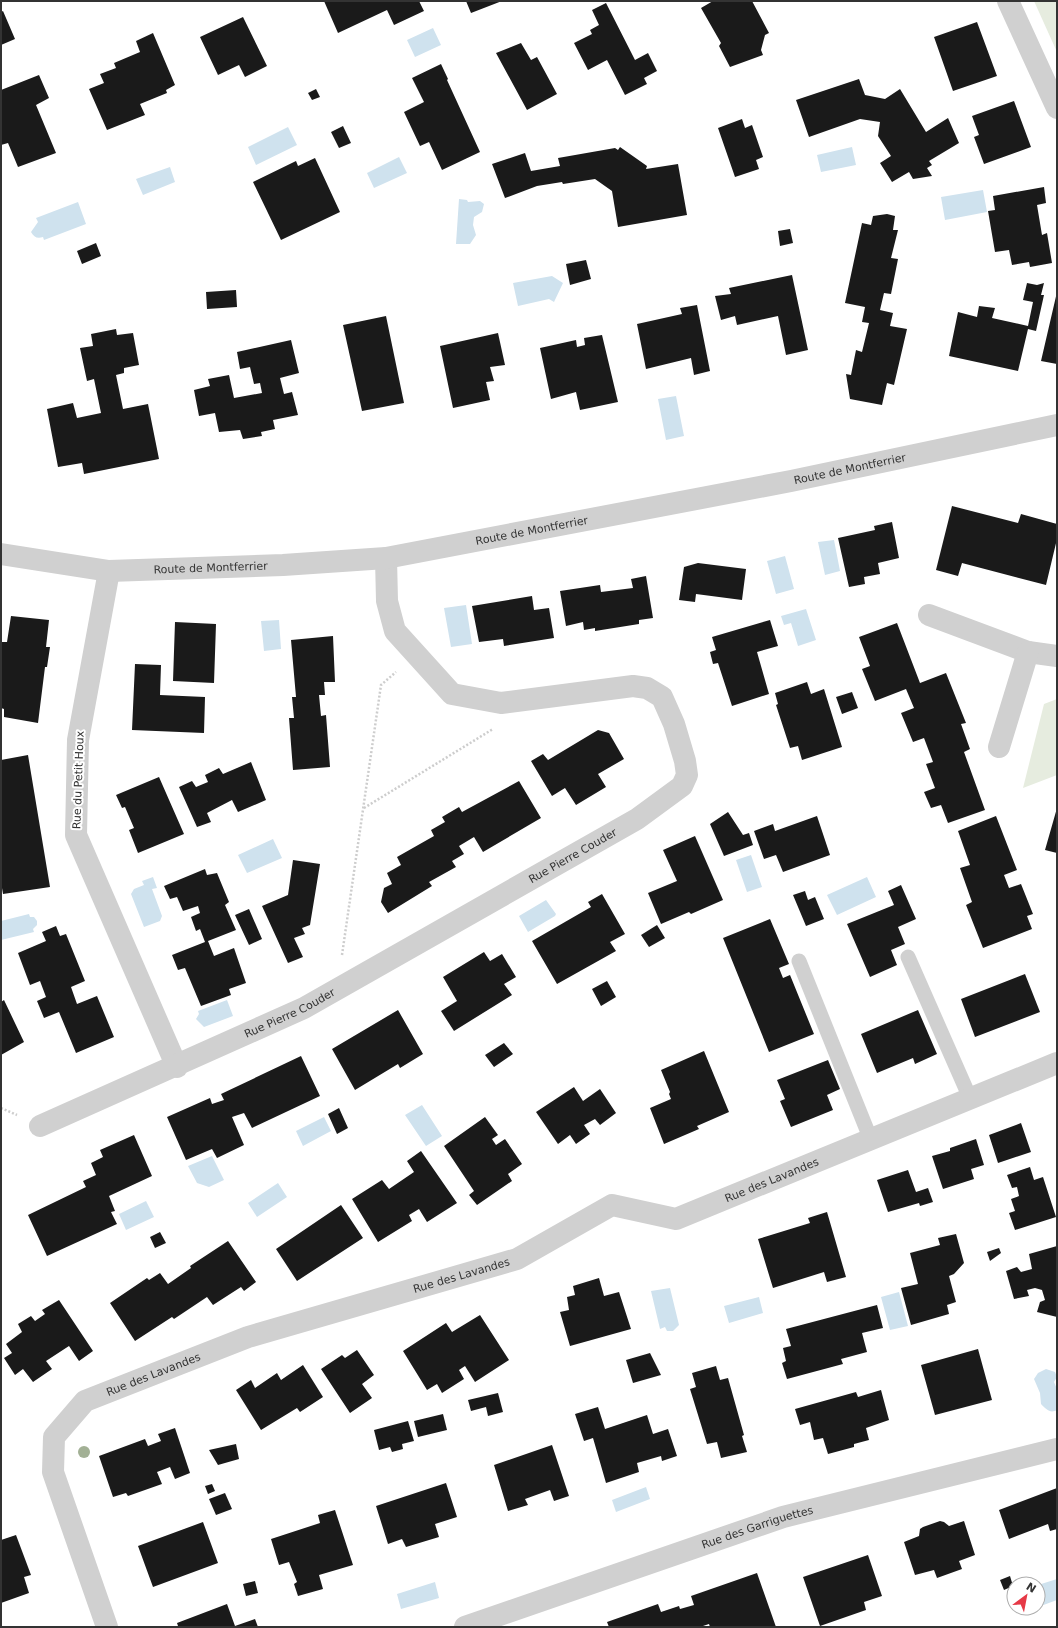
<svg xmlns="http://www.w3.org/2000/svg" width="1058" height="1628" font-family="'DejaVu Sans',sans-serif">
<rect width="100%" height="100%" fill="#fff"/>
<!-- green -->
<path fill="#e6ecdf" d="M1034 1H1057V52Z
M1057 699V775L1023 788 1044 704Z"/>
<!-- water -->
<path fill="#cfe2ee" d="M433 28 441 45 415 57 407 40Z
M288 127 297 145 256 165 248 147Z
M852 147 856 165 821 172 817 155Z
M399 157 407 173 374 188 367 173Z
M170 167 175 182 143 195 136 179Z
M983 190 987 212 945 220 941 197Z
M459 199 467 200 468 202 480 201 484 204 482 212 474 217 473 225 476 235 470 244H456Z
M78 202 86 224 44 240 43 237C37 239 34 237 31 232L38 222 36 218Z
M552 276 563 283 554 302 549 299 518 306 513 283Z
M676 396 684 436 666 440 658 399Z
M834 540 840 571 825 575 818 542Z
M785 556 794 589 776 594 767 561Z
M466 605 472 644 451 647 444 608Z
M806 609 816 640 798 646 791 623 784 625 781 616Z
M279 620 281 649 264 651 261 621Z
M273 839 282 858 247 873 238 855Z
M751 855 762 887 747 892 736 860Z
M153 877 157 888 152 889 162 916 160 921 144 927 131 894 134 889 144 885 142 881Z
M867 877 876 897 837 915 827 895Z
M546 900 556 914 555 916 528 932 519 916Z
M29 914 30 917H34L37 921V925L33 929 34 932 1 940V921Z
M227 1000 233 1016 204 1027 196 1019 199 1014 198 1011Z
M422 1105 442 1136 426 1146 405 1115Z
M324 1117 331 1131 303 1146 296 1131Z
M212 1156 224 1180 209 1187 197 1183 188 1166Z
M278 1183 287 1197 257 1217 248 1203Z
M146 1201 154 1217 126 1230 119 1214Z
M670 1288 679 1325 673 1331H667L665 1327 660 1329 651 1291Z
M899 1292 908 1326 890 1330 881 1297Z
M759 1297 763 1313 729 1323 724 1306Z
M1046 1369 1055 1372 1057 1377 1054 1382 1057 1389V1410C1050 1414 1046 1409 1041 1404L1040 1393 1034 1379 1038 1373Z
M646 1487 650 1499 616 1512 612 1500Z
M1057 1579V1600L1038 1607V1585Z
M435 1582 439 1598 401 1609 397 1594Z"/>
<!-- building -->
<path fill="#1a1a1a" d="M324 1H419L424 11 394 25 387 10 338 33Z
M466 1H502L471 13Z
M713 1H752L769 33 765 35 761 50 763 55 730 67 719 46 721 43 701 8Z
M606 3 635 60 648 53 657 71 644 78 647 84 625 95 607 60 588 70 574 43 592 34 590 30 599 25 592 10Z
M3 11 15 39 1 45V12Z
M243 17 267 66 245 77 239 65 218 75 200 37Z
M977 22 997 76 953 91 934 37Z
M153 33 175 85 166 90 167 93 140 104 145 115 107 130 89 89 104 83 100 74 116 68 114 63 140 52 136 41Z
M521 43 531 60 537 57 557 94 527 110 496 53Z
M441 64 448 79 447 80 480 152 442 170 429 142 420 146 404 112 424 102 412 78Z
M39 75 49 98 36 105 56 153 18 167 8 143 1 145V90Z
M859 79 865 95 885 99 900 89 926 132 948 118 959 143 929 161 932 165 927 168 932 176 913 179 909 172 892 182 880 163 891 156 878 136 880 122 860 119 809 137 796 100Z
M316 89 320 97 312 100 308 93Z
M1014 101 1031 147 984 164 974 137 979 135 972 116Z
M742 119 745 128 752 125 763 157 756 160 759 169 735 177 718 128Z
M343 126 351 143 339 148 331 132Z
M620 147 647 166 646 169 678 164 687 215 618 227 612 191 595 179 563 184 562 182 537 186 505 198 492 164 525 153 531 171 560 166 558 158 615 148 618 150Z
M315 158 340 212 281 240 253 182 296 161 298 166Z
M1044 187 1046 203 1037 205 1042 235 1047 233 1052 263 1030 267 1029 262 1012 265 1009 250 995 252 988 211 995 210 993 196Z
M887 214 895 216 893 230H898L891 258 898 259 891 294 884 293 880 310 893 313 890 326 907 329 894 385 887 383 882 405 850 399 846 374 851 375 856 350 862 352 869 323 862 322 865 307 845 303 862 223 871 225 873 216Z
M790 229 793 243 780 246 778 231Z
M96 243 101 256 82 264 77 251Z
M586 260 591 279 570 285 566 264Z
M792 275 808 350 786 355 778 316 737 325 735 316 721 320 715 296 731 294 729 288Z
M1027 283 1037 285 1044 283 1041 295H1044L1036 331 1028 329 1018 371 949 356 958 312 977 317 979 306 995 308 992 318 1028 326 1033 302 1023 300Z
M236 290 237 307 207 309 206 292Z
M1057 292V364L1041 361Z
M697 305 710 371 694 375 691 358 646 369 637 324 682 314 680 308Z
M386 316 404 403 362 411 343 325Z
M116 329 117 335 133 333 139 365 124 368V373L116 375 123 409 148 404 159 459 84 474 82 463 58 467 47 409 73 403 77 418 101 413 94 379 87 381 80 348 93 346 91 334Z
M498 333 505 365 490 367 494 381 486 382 490 400 453 408 440 346Z
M602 335 618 402 580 410 576 392 551 399 540 348 576 340 577 347 585 345 584 338Z
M291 340 299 373 280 378 284 394 292 392 298 415 273 420 275 429 261 432 262 436 243 439 240 430 219 432 215 413 199 416 194 390 210 386 208 379 229 375 234 398 262 393 260 383 254 384 250 367 240 369 237 352Z
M952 506 1018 523 1021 514 1057 524V539L1046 585 962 563 958 576 936 570Z
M892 522 899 558 878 563 880 574 864 577 865 584 849 587 838 538 875 530 874 526Z
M698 563 746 569 742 600 696 594 695 602 679 600 684 567Z
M646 576 653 618 639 620V624L595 631V628L584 630 583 622 566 626 560 591 600 585 601 592 633 588 631 579Z
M532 596 534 610 549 608 554 638 504 646 503 639 479 642 472 606Z
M11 616 49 620 46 647H50L47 667H45L38 723 4 717V709L1 708V642H7Z
M770 620 778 646 757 652 769 694 732 706 718 663 713 664 710 652 716 650 712 637Z
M175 622 216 624 214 683 173 681Z
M897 623 920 683 946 673 966 723 961 724 970 749 964 752 985 810 948 823 941 805 931 808 924 792 935 788 926 764 933 762 924 738 913 742 901 713 914 708 906 689 875 701 862 669 870 666 859 637Z
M333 636 335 682H324L325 695H319L321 716 326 715 330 767 293 770 289 718H294L292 697H296L291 640Z
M135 664 161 665 160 695 205 697 204 733 132 730Z
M807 682 811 694 824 689 842 747 802 760 798 746 790 748 776 705 778 704 775 693Z
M852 692 858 708 842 714 836 697Z
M598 730 609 733 624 759 598 774 606 787 576 805 565 788 552 796 531 761 543 754 548 760Z
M28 755 50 887 3 894 1 882V760Z
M251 762 266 800 238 812 232 800 207 813 211 822 197 827 179 787 192 781 196 787 208 782 205 775 219 768 223 774Z
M159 777 184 834 138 853 129 830 134 828 125 807 122 808 116 795Z
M519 781 541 818 483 852 474 837 459 846 464 854 452 861 456 867 429 882 432 886 388 913 381 902 384 888 392 884 387 873 401 865 397 857 434 836 431 830 445 822 442 817 459 807 462 812Z
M1057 808V853L1045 850Z
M728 812 743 835 749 833 753 845 724 856 710 824Z
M817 816 830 855 783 872 776 855 764 859 754 831 773 824 775 831Z
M996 816 1017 870 1004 875 1009 888 1021 884 1033 914 1027 916 1032 929 983 948 966 905 972 902 960 868 970 865 958 831Z
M695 836 723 900 691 914 689 912 661 924 648 893 677 881 663 850Z
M293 860 320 864 310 925 302 928 305 934 294 938 303 957 288 963 262 906 288 895Z
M205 869 207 875 217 873 229 902 225 905 236 930 208 941 214 956 234 948 246 983 229 989 231 995 201 1006 185 968 178 970 172 955 205 942 200 929 196 931 191 917 200 913 198 906 183 911 177 897 170 899 164 886Z
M901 885 916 919 898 927 905 944 891 950 897 965 870 977 847 924 894 905 888 891Z
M805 891 808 900 815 897 824 919 806 926 793 895Z
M602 894 625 934 610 942 616 951 557 984 532 941 591 907 588 902Z
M249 909 262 939 249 945 235 915Z
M770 919 789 964 779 968 783 978 790 975 814 1034 769 1052 723 938Z
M657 925 665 938 649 947 641 935Z
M56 926 60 936 66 934 85 981 71 987 77 1004 97 996 114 1037 76 1053 59 1012 44 1018 37 1001 46 997 40 981 30 985 18 953 46 941 42 932Z
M484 952 490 961 502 954 516 977 504 984 512 995 454 1031 441 1011 457 1001 443 977Z
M1025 974 1040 1012 975 1037 961 999Z
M607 981 616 997 601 1006 592 989Z
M4 1000 24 1042 1 1055V1002Z
M398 1010 423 1054 400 1068 398 1064 355 1090 332 1049Z
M918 1010 937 1054 915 1064 913 1058 877 1073 861 1034Z
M504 1043 513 1054 494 1067 485 1055Z
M704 1051 729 1112 697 1126 699 1129 664 1144 650 1108 671 1099 669 1094 670 1092 661 1070Z
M301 1056 320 1096 252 1128 244 1113 232 1117 244 1145 217 1158 212 1149 186 1160 167 1117 210 1098 212 1104 224 1100 221 1094Z
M828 1060 840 1089 827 1095 833 1110 791 1127 780 1101 785 1099 777 1080Z
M574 1087 583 1101 600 1089 616 1113 600 1125 595 1119 584 1125 590 1134 576 1144 570 1135 558 1144 536 1112Z
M339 1108 348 1128 337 1134 328 1114Z
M485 1117 498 1135 492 1139 496 1145 505 1139 522 1164 508 1174 512 1181 477 1205 469 1195 474 1191 444 1146Z
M1021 1123 1031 1152 998 1163 989 1135Z
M134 1135 152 1176 109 1196 115 1211 111 1212 117 1224 47 1256 28 1215 86 1187 83 1181 96 1175 91 1163 103 1157 100 1150Z
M976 1139 984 1165 971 1169 974 1179 943 1189 932 1156 950 1151V1148Z
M421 1151 457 1203 427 1222 419 1209 409 1215 412 1221 378 1242 352 1199 382 1180 389 1189 414 1172 407 1161Z
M1030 1167 1034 1180 1043 1177 1056 1217 1015 1230 1009 1213 1015 1211 1011 1199 1019 1196 1017 1187 1012 1188 1007 1175Z
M908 1170 916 1192 928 1188 933 1202 920 1206 919 1203 888 1212 877 1180Z
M341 1205 363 1238 297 1281 276 1249Z
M827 1212 846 1277 827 1282 824 1272 773 1288 758 1239 810 1223 808 1218Z
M160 1232 166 1243 155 1248 150 1237Z
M956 1234 964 1263 954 1274 949 1276 956 1302 947 1305 949 1314 911 1325 901 1288 918 1284 910 1253 940 1245 938 1238Z
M228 1241 256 1282 244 1291 241 1287 213 1305 207 1297 174 1319 172 1317 135 1341 110 1303 147 1278 149 1280 160 1273 168 1284 191 1268 190 1266Z
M1057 1246V1317L1037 1312 1040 1302 1045 1300 1042 1290 1035 1288 1027 1290 1029 1296 1014 1299 1006 1271 1017 1267 1021 1272 1032 1269 1029 1254Z
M999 1248 1001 1253 990 1261 987 1252Z
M599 1278 604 1296 619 1292 631 1329 570 1346 560 1312 569 1310 567 1297 575 1295 573 1286Z
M59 1300 93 1351 79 1361 69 1346 46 1361 52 1369 33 1382 23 1369 15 1375 4 1358 12 1353 6 1344 22 1332 18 1324 31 1316 35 1321 45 1314 42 1310Z
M877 1305 883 1328 862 1333 867 1352 841 1359 843 1364 787 1379 782 1363 786 1361 783 1348 791 1346 786 1329Z
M480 1315 509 1360 475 1382 465 1366 459 1370 464 1379 442 1393 437 1384 427 1390 403 1351 446 1323 452 1332Z
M978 1349 992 1400 935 1415 921 1365Z
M357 1350 374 1375 362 1384 372 1398 350 1413 321 1369 342 1355 345 1358Z
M650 1353 661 1375 633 1383 626 1360Z
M303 1365 323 1397 300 1412 297 1408 261 1430 236 1390 251 1380 255 1388 277 1373 281 1380Z
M716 1366 720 1380 728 1378 744 1435 742 1436 747 1452 721 1458 717 1442 707 1444 690 1389 696 1387 692 1373Z
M881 1390 889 1420 866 1428 869 1440 854 1444V1447L828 1454 823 1438 814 1440 810 1422 800 1425 795 1409 856 1392 858 1397Z
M498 1393 503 1412 488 1416 486 1407 471 1411 468 1400Z
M598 1407 605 1429 647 1415 653 1434 668 1429 677 1456 662 1461 661 1456 637 1463 639 1472 606 1483 593 1438 584 1441 575 1414Z
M443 1414 447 1430 418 1437 414 1421Z
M408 1421 414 1441 402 1444 403 1449 392 1452 390 1447 379 1450 374 1430Z
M175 1428 190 1473 175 1479 170 1467 157 1472 162 1484 128 1496 126 1493 113 1497 99 1456 145 1439 148 1446 161 1441 158 1434Z
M236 1444 239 1459 218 1465 209 1450Z
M552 1445 569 1496 554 1501 550 1490 525 1499 528 1505 508 1511 494 1465Z
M446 1483 457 1517 435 1524 439 1537 406 1547 402 1539 388 1544 376 1506Z
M212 1484 215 1491 208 1494 205 1486Z
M1057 1488V1529L1050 1531 1048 1524 1009 1539 999 1510Z
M225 1493 232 1509 216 1515 209 1499Z
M335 1510 353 1565 319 1575 323 1589 298 1596 294 1584 297 1582 289 1562 279 1565 271 1539 320 1523 318 1515Z
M940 1521 944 1522 949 1526 964 1521 975 1555 959 1561 962 1569 937 1578 934 1570 915 1575 904 1542 919 1536 920 1529 923 1527Z
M203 1522 218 1563 153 1587 138 1546Z
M16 1535 31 1575 24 1577 29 1593 1 1603V1540Z
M868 1555 882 1596 864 1602 866 1610 820 1626 803 1577Z
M757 1573 776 1627H710L709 1624 700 1627H609L607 1622 658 1604 661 1612 679 1606 680 1609 694 1605 691 1596Z
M1010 1576 1013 1586 1004 1590 1000 1580Z
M255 1581 258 1593 246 1596 243 1584Z
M227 1604 235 1626 255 1619 258 1627H176L178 1626 177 1623Z"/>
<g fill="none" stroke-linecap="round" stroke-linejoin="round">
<!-- path -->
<path stroke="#cdcdcd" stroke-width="2.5" stroke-dasharray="2 2" stroke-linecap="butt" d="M364 808 493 729
M342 955 381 685 396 672
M1 1108 17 1115"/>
<!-- service -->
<path stroke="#d0d0d0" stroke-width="15" d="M908 957 970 1098
M799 961 871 1140"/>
<!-- minor -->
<g stroke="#d0d0d0" stroke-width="22">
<path d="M1008 1 1057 108"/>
<path d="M109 571 78 740 76 835 177 1067"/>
<path d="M929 615 1028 652 1057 656"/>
<path d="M999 747 1028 652"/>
<path id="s1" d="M40 1126 304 1008 637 819 682 786 687 775 685 761 674 724 662 697 647 688 633 686 501 703 452 694 395 631 387 601 386 558"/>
<path id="s2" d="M107 1627 53 1472 54 1437 85 1401 248 1337 517 1259 612 1205 676 1219 1057 1063"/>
<path id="s3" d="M465 1627 783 1517 1057 1449"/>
</g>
<!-- tertiary -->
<path stroke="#d0d0d0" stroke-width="22" id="s4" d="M1 554 109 571 283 565 386 558 791 481 1057 425"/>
</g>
<!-- trees -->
<circle fill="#a2b095" cx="84" cy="1452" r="6"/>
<g text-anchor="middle" stroke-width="4" stroke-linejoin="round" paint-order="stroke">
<!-- street labels -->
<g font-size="11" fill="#333" stroke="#fff">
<text dy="4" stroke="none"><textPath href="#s4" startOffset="859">Route de Montferrier</textPath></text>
<text dy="4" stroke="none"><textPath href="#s4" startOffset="535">Route de Montferrier</textPath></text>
<text dy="4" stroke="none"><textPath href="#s4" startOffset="211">Route de Montferrier</textPath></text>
<text transform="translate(78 780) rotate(-88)" y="4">Rue du Petit Houx</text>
<text dy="4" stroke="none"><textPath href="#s1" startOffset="598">Rue Pierre Couder</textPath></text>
<text dy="4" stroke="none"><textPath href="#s1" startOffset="274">Rue Pierre Couder</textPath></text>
<text dy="4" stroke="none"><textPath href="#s2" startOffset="980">Rue des Lavandes</textPath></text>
<text dy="4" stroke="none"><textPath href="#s2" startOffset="644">Rue des Lavandes</textPath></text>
<text dy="4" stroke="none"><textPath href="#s2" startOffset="320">Rue des Lavandes</textPath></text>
<text dy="4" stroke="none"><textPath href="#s3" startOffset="309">Rue des Garriguettes</textPath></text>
</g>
</g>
<!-- border -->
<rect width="1058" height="1628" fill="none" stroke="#333333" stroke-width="4"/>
<!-- north arrow -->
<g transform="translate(1026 1596) rotate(32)"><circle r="19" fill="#ffffff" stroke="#adadad"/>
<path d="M0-3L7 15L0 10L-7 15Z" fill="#e63946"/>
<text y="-6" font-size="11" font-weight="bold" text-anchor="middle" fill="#333333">N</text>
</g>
</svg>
